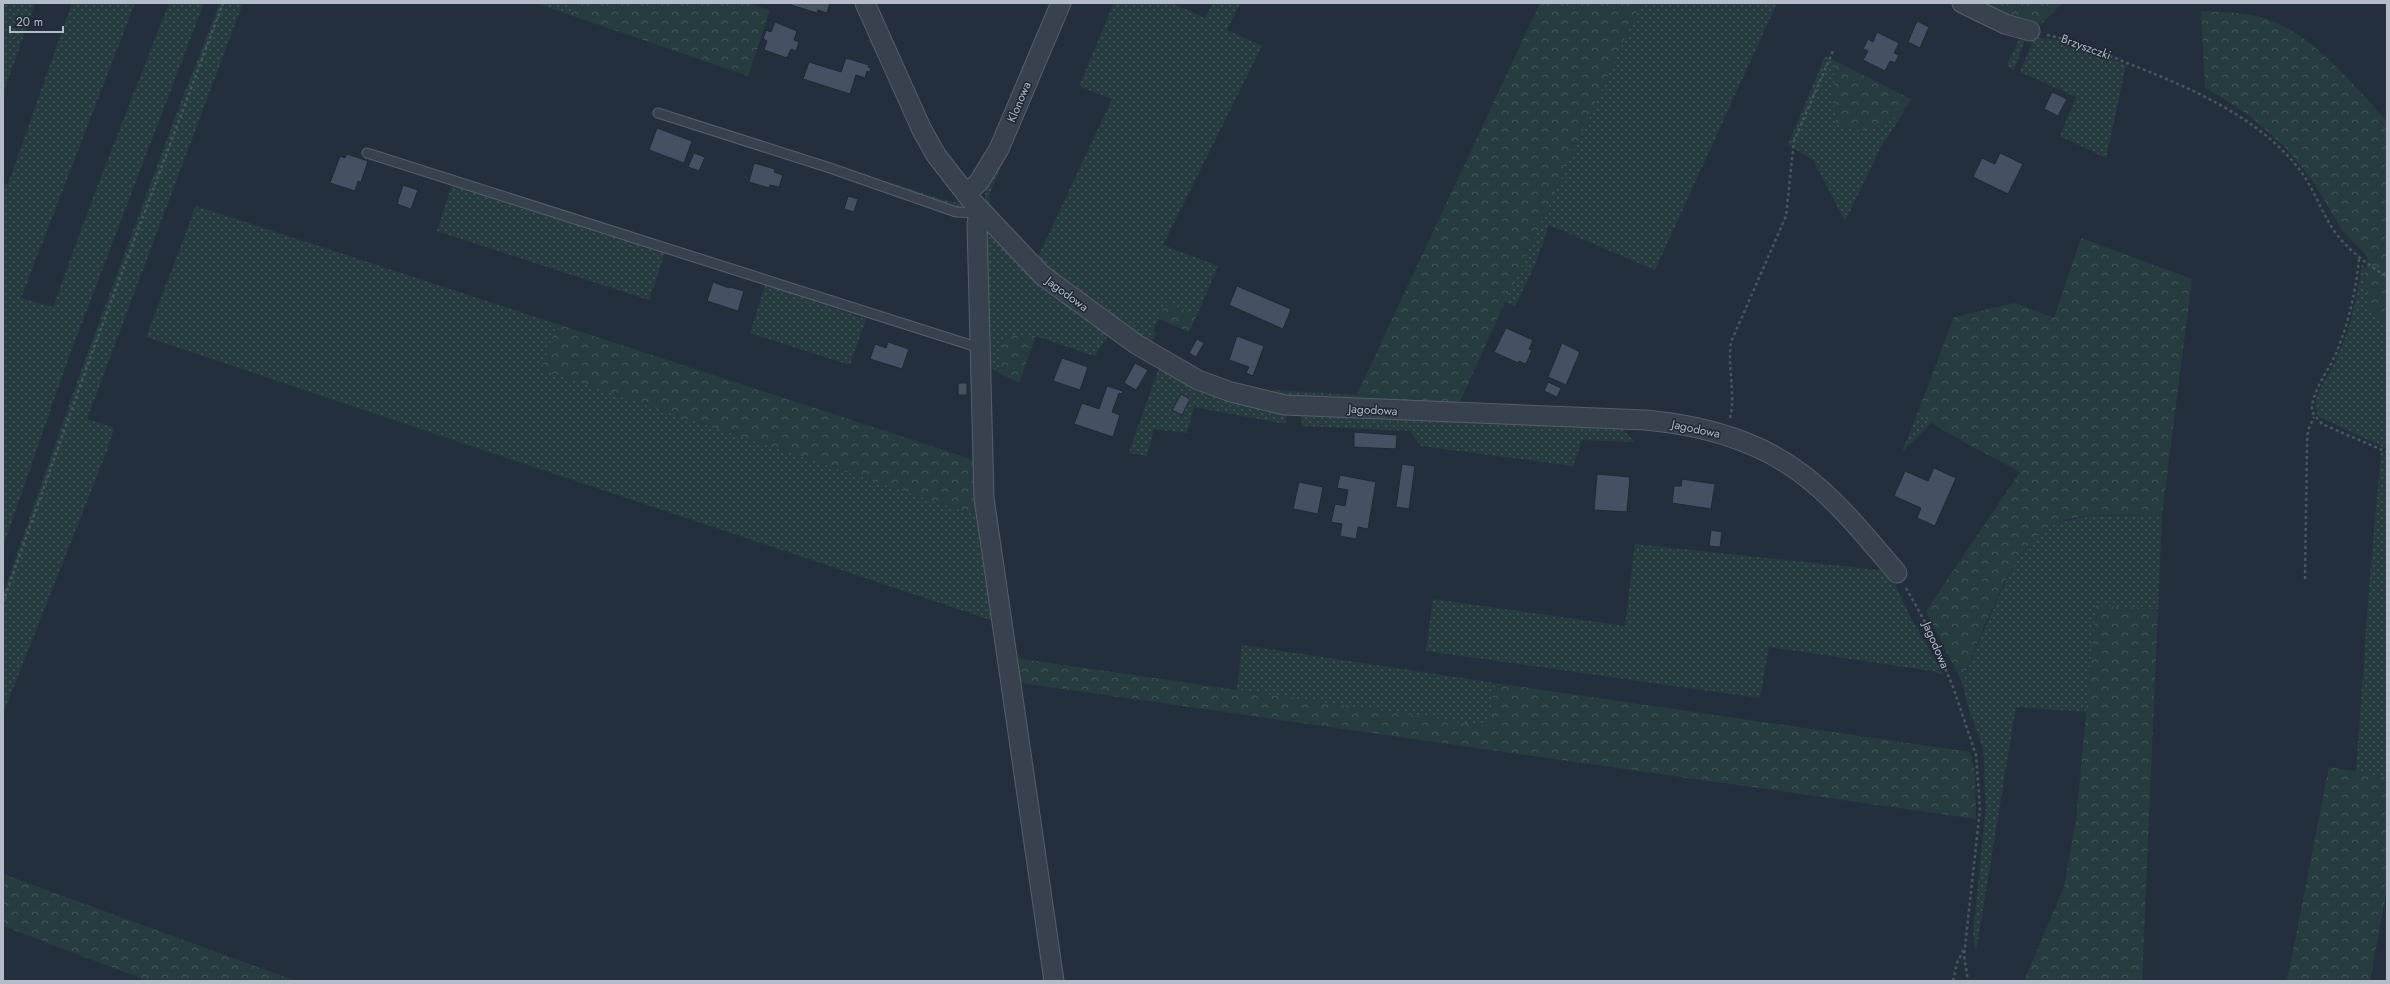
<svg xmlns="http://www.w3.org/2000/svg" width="2390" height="984" font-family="Jost,sans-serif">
<defs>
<pattern id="green-dots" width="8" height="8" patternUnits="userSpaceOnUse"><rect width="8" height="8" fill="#263c3f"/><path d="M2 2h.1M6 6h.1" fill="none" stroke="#435659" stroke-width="1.8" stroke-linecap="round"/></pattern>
<pattern id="forest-crowns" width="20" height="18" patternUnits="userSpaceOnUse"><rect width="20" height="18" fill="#263c3f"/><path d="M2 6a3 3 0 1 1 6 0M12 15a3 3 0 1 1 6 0" fill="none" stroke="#435659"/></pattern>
</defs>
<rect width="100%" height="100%" fill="#242f3e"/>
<!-- green -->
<path fill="url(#green-dots)" d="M3 3H35L3 94Z
M72 3H135L21 298 53 307 92 200 169 3H204L67 362 3 547V183L8 184Z
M220 3H243L87 419 114 428 110 443 3 714V594L77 382 180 104Z
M536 3H574L570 15Z
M1070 3 989 195 990 204 1037 259 1112 99 1079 86 1114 3H1172L1205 18 1213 3H1240L1227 30 1262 46 1163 245 1218 266 1197 315 1166 303 1153 331 1156 333 1149 347 1052 279 984 206 986 184Z
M1641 3H1777L1655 270 1549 225 1535 265 1515 306 1505 302Z
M2017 32 2027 34 2014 70 2007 66 2019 39Z
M2035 37 2063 41 2126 65 2106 158 2060 136 2076 97 2020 72Z
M868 40 880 42 965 203 960 208H953L832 165 952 202H956L957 199C938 177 922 152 909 125 895 95 887 68 868 40Z
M1825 56 1835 61 1833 103 1884 124 1906 109 1881 147 1845 221 1813 160 1788 145Z
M452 185 665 253 649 300 437 231Z
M196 206 557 324 541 370 978 516 979 543 994 621 146 337Z
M988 226 1110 332 1095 356 1036 336 1015 335 1000 361 1003 375 984 364 981 228Z
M2362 264 2366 268 2364 276 2370 308 2387 327V449L2320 417C2315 413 2314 407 2316 401 2319 387 2329 375 2335 362 2350 330 2357 299 2362 264Z
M765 285 866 319 850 365 750 333Z
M1160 364 1287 413 1285 424 1194 407 1187 433 1154 429 1147 456 1129 453Z
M1274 390 1357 395 1352 405 1272 395Z
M1918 412 1932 422 1902 452Z
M1299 413 1620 426 1634 442 1582 440 1573 466 1421 446 1410 431 1303 426Z
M2381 452 2387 455V777L2356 772 2369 589Z
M2162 515 2158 608 2096 606 2086 712 2016 707 1976 952 1973 934 1986 806 1983 748 1969 710 1962 682 1997 600 2015 564 2036 535 2054 523 2092 516Z
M1635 544 1889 571 1909 614 1944 675 1932 671 1769 647 1760 698 1426 651 1433 599 1625 626Z
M1242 645 1495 683 1488 726 1237 690Z"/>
<!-- forest -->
<path fill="url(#forest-crowns)" d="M574 3H747L770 10 748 76 570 15Z
M1540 3H1641L1457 408 1352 405Z
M1972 3H2063L2038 27Z
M2201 11C2223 12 2247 12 2267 19 2314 35 2354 86 2387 121V327L2370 308 2364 276 2368 257 2342 230 2314 183 2286 148 2249 115 2205 87Z
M1835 61 1911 99C1902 118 1873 134 1852 129 1847 128 1841 125 1837 123L1833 103Z
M2081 238 2192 279 2162 515C2128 516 2089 511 2056 523 2013 538 1979 642 1962 682L1926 611 2020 472 1942 430 1918 412 1954 317 2015 303 2054 318Z
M1166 302 1197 315 1189 332 1159 319Z
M557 324 977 461 978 516 541 370Z
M1015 335 1036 336 1019 383 1003 375C999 358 996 342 1015 335Z
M2096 606 2158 608 2142 981H2024L2064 887 2076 820Z
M1009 657 1488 726 1495 683 1970 752 1975 773 1976 819 1014 682Z
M2329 767 2387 777V889L2370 981H2287Z
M3 874 296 981H148L3 926Z"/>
<!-- building -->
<path fill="#455162" stroke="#1f2835" d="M792 3H830L827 13 818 10 817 13 791 5Z
M1917 21 1929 27 1920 48 1908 42Z
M775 22 797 31 794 40 799 42 796 51 791 49 787 58 764 50 767 41 763 39 766 30 771 32Z
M1877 32 1899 43 1894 53 1899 55 1895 63 1890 61 1885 71 1863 60 1868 51 1863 49 1868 39 1873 42Z
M846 58 869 65 868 67 871 68 870 72 867 71 865 78 856 75 850 94 803 79 809 62 841 72Z
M2052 92 2067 99 2058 116 2044 109Z
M657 128 692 141 684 163 649 150Z
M694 153 705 157 699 171 688 167Z
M2000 153 2023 164 2008 194 1973 177 1982 158 1995 164Z
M347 154 368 161 361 182 358 181 355 191 330 183 340 156 345 158Z
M754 163 775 169 774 172 783 175 779 187 770 185 769 188 749 182Z
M403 185 418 190 411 209 397 204Z
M848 196 858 199 854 212 844 209Z
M713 282 729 288 730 287 744 291 738 311 707 301Z
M1237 286 1291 309 1283 329 1229 305Z
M1506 328 1533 340 1529 349 1532 350 1526 364 1519 361 1518 363 1494 352Z
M1237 336 1264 346 1253 376 1246 373 1249 367 1229 360Z
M1197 339 1204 343 1196 357 1189 353Z
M888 342 909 349 902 369 870 359 875 344 886 348Z
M1562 343 1580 352 1566 385 1548 377Z
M1062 358 1088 367 1080 390 1053 381Z
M1135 363 1148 370 1136 390 1124 383Z
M1548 382 1561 388 1557 397 1544 391Z
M958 383H967V395H958Z
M1107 386 1123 391 1122 394 1119 393 1112 412 1120 415 1113 437 1074 424 1082 403 1099 409Z
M1181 394 1190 399 1182 415 1172 410Z
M1354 432 1397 435 1396 449 1354 447Z
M1402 464 1415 466 1409 509 1396 507Z
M1934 468 1956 478 1935 526 1917 518 1921 508 1894 496 1905 471 1928 481Z
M1597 474 1630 477 1627 512 1594 510Z
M1340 475 1376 482 1368 529 1358 527 1356 539 1340 536 1342 524 1331 522 1335 504 1345 506 1348 490 1337 488Z
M1682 479 1715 484 1711 509 1672 503 1674 486H1681Z
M1299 482 1323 487 1318 514 1293 509Z
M1711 530 1722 532 1720 547 1709 546Z"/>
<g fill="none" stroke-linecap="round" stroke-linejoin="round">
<defs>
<path id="service" d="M658 113 830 168 956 212 978 213
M367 153 980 348"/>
<path id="minor" d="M865 3 922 130 936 155 971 200 1042 275 1136 344 1198 380 1231 392 1285 405 1645 420C1700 425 1758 440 1802 474 1838 501 1868 539 1897 573
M1962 3 2005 24 2030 31
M966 194 979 182 999 149 1061 3
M980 210 977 224 984 498 1054 981"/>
</defs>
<!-- service casing -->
<use href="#service" stroke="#565f6c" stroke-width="11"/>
<!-- minor casing -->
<use href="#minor" stroke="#565f6c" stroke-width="21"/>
<!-- path -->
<path stroke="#44595c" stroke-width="2.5" stroke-dasharray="3 3" stroke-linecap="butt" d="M2047 35C2075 41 2101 52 2127 63 2189 87 2262 118 2302 173 2315 191 2322 214 2335 232 2349 251 2367 264 2387 277
M2359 259C2356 291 2349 321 2337 351 2329 371 2311 391 2312 412L2322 424 2387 452
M1730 418C1736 393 1727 367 1731 342L1786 216 1794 141 1833 51
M2305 579 2307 445 2308 430 2314 417
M1906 588 1929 629 1953 687 1976 755 1980 809 1964 956 1968 981
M3 602 93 350 223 3
M1953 981 1957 963 1965 947"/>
<!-- service -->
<use href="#service" stroke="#38414e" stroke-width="9"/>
<!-- minor -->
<use href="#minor" stroke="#38414e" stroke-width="19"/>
</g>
<g text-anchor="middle" stroke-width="3" stroke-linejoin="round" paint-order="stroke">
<!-- street labels -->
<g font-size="12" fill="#b4bcc9" stroke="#1d2633">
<text transform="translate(2086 47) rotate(20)" y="4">Brzyszczki</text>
<text transform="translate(1019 102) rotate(-67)" y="4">Klonowa</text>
<text transform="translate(1067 294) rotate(37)" y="4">Jagodowa</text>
<text transform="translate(1373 410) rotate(3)" y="4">Jagodowa</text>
<text transform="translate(1696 429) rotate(12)" y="4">Jagodowa</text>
<text transform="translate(1936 645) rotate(67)" y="4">Jagodowa</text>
</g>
</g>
<!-- border -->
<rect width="2390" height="984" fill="none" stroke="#b4bcc9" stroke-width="8"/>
<!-- scale -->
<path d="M10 26v6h53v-6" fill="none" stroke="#b4bcc9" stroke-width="2"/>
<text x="16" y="26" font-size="12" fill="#b4bcc9" stroke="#1d2633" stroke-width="3" paint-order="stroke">20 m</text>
</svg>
